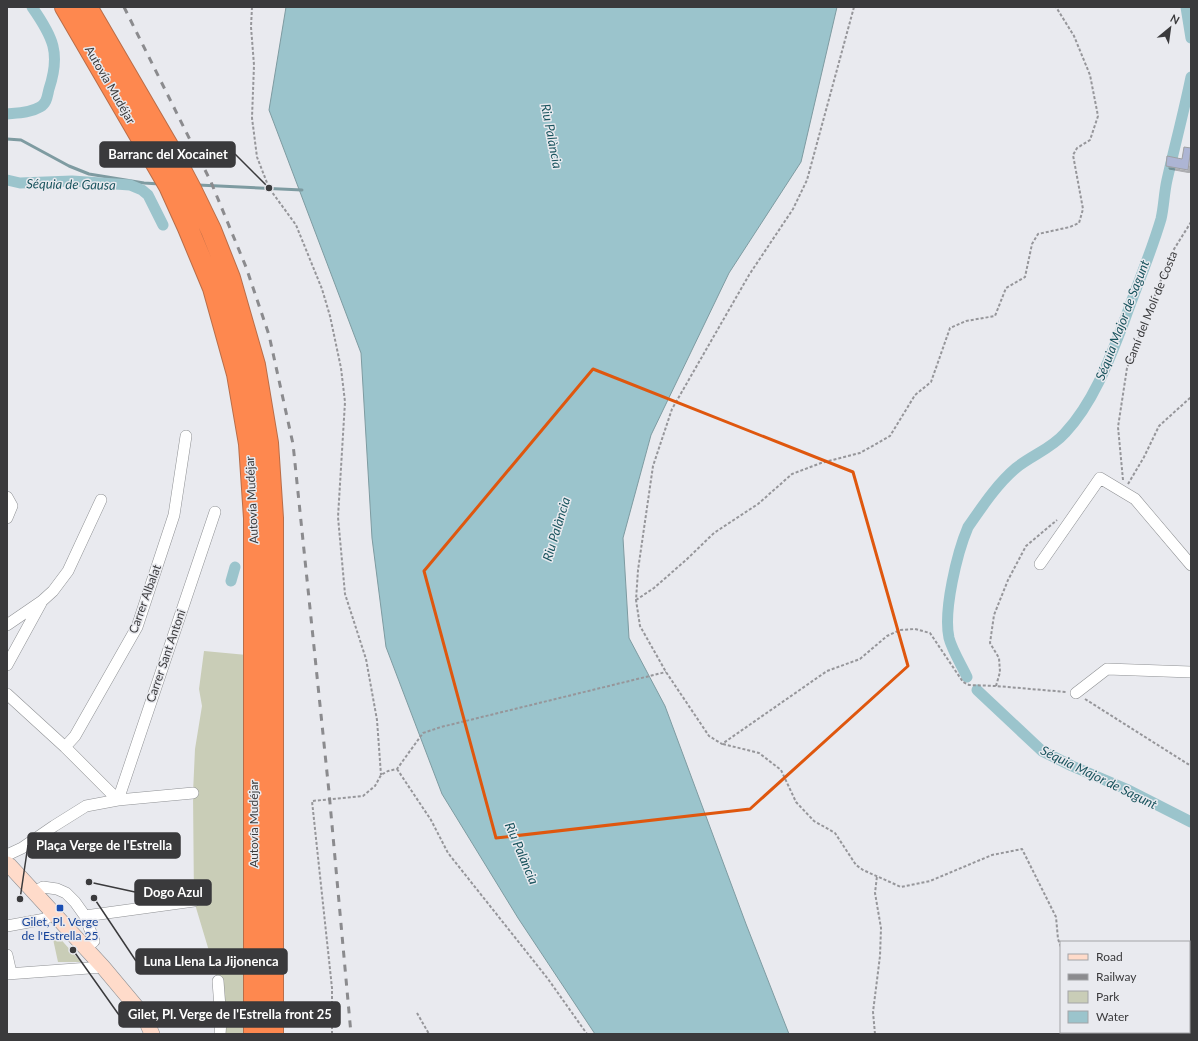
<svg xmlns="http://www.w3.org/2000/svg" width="1198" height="1041" font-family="Lato,sans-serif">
<defs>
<filter id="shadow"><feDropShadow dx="3" dy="3" stdDeviation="0" flood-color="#0004"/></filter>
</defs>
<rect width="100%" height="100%" fill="#e9eaef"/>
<!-- green -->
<path fill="#c9cdb7" d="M204 651 247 655 245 1034H220L218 981 194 901 193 793 195 749 202 706 199 689Z
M55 934H56L81 962H58L53 939Z"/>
<!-- water -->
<path fill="#9bc4cc" stroke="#7e9ba1" d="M286 7H837L801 162 729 273 651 435 623 538 629 638 665 706 746 924 789 1034H595L518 918 442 794 386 647 372 538 361 353 269 110Z"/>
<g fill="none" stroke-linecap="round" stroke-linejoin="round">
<!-- stream -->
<path stroke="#7e9ba1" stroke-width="3" d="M7 139 21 140 69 166 89 174 144 183 160 184
M198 185 302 190"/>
<!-- canal -->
<path stroke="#9bc4cc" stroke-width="11" d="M1186 7 1191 38
M7 114C18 113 30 113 40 107 47 103 47 97 49 89 61 53 53 37 32 7
M7 180 20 183 72 181 130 185 142 190 148 195 163 225
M231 581 235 567
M967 677C962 666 952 650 949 638 943 611 957 553 968 527 982 507 997 484 1016 468 1032 455 1051 449 1065 433 1094 402 1110 358 1125 319 1137 285 1151 253 1161 219 1164 206 1164 193 1167 180 1175 145 1184 111 1191 77
M977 690 1042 751 1072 766 1126 789 1191 822"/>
</g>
<!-- building -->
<path fill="#adb5d4" stroke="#9e9fa3" filter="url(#shadow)" d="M1184 147 1191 148 1188 170 1166 166 1167 156 1182 159Z"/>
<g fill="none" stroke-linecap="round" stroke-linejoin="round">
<defs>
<path id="street" d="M7 497 12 506 7 518
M1040 564 1100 478 1135 499 1191 565
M7 625 42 601 53 591 68 571 101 500
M7 665 41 603
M1076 693 1107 669 1191 672
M7 694 65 747 118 800
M65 747 75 736 137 627 174 515 186 436
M118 800 215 512
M7 855 22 848 54 826 86 806 118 800 193 793
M35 892 43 887 57 889 66 893 75 902 85 916 94 941 86 948
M85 916 194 901
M7 926 45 919 53 913
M7 955 11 973
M7 974 103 967
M218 981 221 1021 220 1034"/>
<path id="secondary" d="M7 864 10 866 103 967 144 1016 152 1034"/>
<path id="highway" d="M65 7 169 186 188 228 213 288 237 374 249 444 254 518V1034
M87 7 171 151 191 189 211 230 230 278 255 365 268 443 273 518V1034"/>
</defs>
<!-- street casing -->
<use href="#street" stroke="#8f9194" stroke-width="12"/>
<!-- secondary casing -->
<use href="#secondary" stroke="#8f9194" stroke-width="16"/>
<!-- highway casing -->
<use href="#highway" stroke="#b96d48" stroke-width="22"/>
<!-- path -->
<path stroke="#96969a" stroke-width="2" stroke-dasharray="3 2" stroke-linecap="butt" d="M252 7 251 27 254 65 252 118 257 157 269 188 296 225 322 289 330 316 341 368 345 402 338 517 345 594 366 659 377 720 381 775
M854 7 807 180 793 209 749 275 672 409 653 466 638 570 636 600 640 626 666 672 709 736 722 744 827 671 860 659 887 636 900 630 915 629 930 633 963 682 969 685 996 686 1066 692
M1123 480 1118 427 1127 368 1171 254 1191 222
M1128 484 1144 457 1159 426 1191 397
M636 600 654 588 686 560 714 533 758 504 792 474 821 463 860 453 890 436 915 395 931 382 950 328 966 321 995 316 1006 288 1025 277 1032 244 1038 234 1070 227 1079 223 1083 209 1073 155 1077 148 1090 140 1098 116 1090 75 1074 36 1056 7
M996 686 1000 672 999 658 990 643 994 615 1008 580 1026 546 1057 520
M1085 699 1191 766
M723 744 759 753 781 770 796 802 814 821 835 833 856 865 863 870 901 887 930 881 992 855 1022 849 1056 917 1058 939 1061 947
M397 769 431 820 448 853 548 979 587 1034
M417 1013 429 1034
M1087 1032 1088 1034
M332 1034V988L312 801 363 796 375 786 381 775 388 771 397 769 423 733 441 727 666 672
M875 1034 873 1012 880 956 881 928 875 893 877 876"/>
<!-- street -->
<use href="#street" stroke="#fff" stroke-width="11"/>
<!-- secondary -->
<use href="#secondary" stroke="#ffdbca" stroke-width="15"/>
<!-- highway -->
<use href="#highway" stroke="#fe884f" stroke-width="20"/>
<!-- rail -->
<path stroke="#8b8b8e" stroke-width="3" stroke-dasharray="7 7" stroke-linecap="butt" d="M124 7 211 182 246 267 269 335 293 444 329 792 351 1034"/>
</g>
<!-- marked area -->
<path fill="none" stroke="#df570e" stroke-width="3" stroke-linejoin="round" d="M593 369 853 472 908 666 750 809 496 838 424 571Z"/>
<!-- markers -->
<rect fill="#1a4fb4" stroke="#e9eaef" stroke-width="1.5" x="56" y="904" width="8" height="8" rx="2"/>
<g text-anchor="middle" stroke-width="3" stroke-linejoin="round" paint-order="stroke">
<!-- street labels -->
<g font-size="12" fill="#3a3a3c" stroke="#e9eaef">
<text transform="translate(110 85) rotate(60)" y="4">Autovía Mudéjar</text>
<text transform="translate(1151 308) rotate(-68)" y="4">Camí del Molí de Costa</text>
<text transform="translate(252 500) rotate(-93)" y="4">Autovía Mudéjar</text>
<text transform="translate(145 599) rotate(-70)" y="4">Carrer Albalat</text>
<text transform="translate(166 656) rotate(-71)" y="4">Carrer Sant Antoni</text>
<text transform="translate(254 824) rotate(-90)" y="4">Autovía Mudéjar</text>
</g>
<!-- transit labels -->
<g font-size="12" fill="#164399" stroke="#e9eaef">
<text x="60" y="926">Gilet, Pl. Verge<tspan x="60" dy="14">de l'Estrella 25</tspan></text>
</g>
<!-- water labels -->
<g font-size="13" font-style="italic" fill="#1a545e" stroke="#e9eaef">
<text transform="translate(552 136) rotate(79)" y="5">Riu Palància</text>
<text transform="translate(71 184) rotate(1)" y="5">Séquia de Gausa</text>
<text transform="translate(1122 320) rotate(-69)" y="5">Séquia Major de Sagunt</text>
<text transform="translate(556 529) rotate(-73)" y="5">Riu Palància</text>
<text transform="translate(1099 777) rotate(26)" y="5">Séquia Major de Sagunt</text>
<text transform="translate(522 853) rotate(67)" y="5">Riu Palància</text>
</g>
</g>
<!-- callouts -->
<path fill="none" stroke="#3a3a3c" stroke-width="1.5" d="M269 188L235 154M20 899L28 845M89 882L135 892M94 898L136 961M73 950L119 1015"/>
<g fill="#3a3a3c" stroke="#e9eaef" stroke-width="1.5">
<circle cx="269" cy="188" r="4"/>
<circle cx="20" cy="899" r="4"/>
<circle cx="89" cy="882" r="4"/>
<circle cx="94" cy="898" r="4"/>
<circle cx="73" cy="950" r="4"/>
</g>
<g fill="#3a3a3c" stroke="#3a3a3c" stroke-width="1.5">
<rect x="100" y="142" width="135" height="25" rx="4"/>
<rect x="28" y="833" width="152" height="25" rx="4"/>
<rect x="135" y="880" width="76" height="25" rx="4"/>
<rect x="136" y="949" width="151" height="25" rx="4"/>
<rect x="119" y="1002" width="221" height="25" rx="4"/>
</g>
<g font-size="13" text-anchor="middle" font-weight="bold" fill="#fff">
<text x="168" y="159">Barranc del Xocainet</text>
<text x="104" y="850">Plaça Verge de l'Estrella</text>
<text x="173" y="897">Dogo Azul</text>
<text x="211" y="966">Luna Llena La Jijonenca</text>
<text x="230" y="1019">Gilet, Pl. Verge de l'Estrella front 25</text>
</g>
<!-- border -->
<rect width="1198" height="1041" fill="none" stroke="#3a3a3c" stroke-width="16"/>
<!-- legend -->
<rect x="1060" y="941" width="130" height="92" fill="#e9eaef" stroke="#a3a4a7"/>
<rect x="1068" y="954" width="20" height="6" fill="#ffdbca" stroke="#a3a4a7"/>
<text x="1096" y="961" font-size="12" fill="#3a3a3c">Road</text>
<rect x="1068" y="974" width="20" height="6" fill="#8b8b8e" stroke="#a3a4a7"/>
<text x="1096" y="981" font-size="12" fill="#3a3a3c">Railway</text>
<rect x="1068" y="991" width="20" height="12" fill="#c9cdb7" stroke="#a3a4a7"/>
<text x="1096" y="1001" font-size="12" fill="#3a3a3c">Park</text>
<rect x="1068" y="1011" width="20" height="12" fill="#9bc4cc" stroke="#a3a4a7"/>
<text x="1096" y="1021" font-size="12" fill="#3a3a3c">Water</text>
<!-- north arrow -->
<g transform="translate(1170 28) rotate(29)" stroke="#e9eaef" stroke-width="3" paint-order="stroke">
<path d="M0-3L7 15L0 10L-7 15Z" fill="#3a3a3c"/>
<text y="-6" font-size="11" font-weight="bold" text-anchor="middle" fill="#3a3a3c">N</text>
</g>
</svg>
